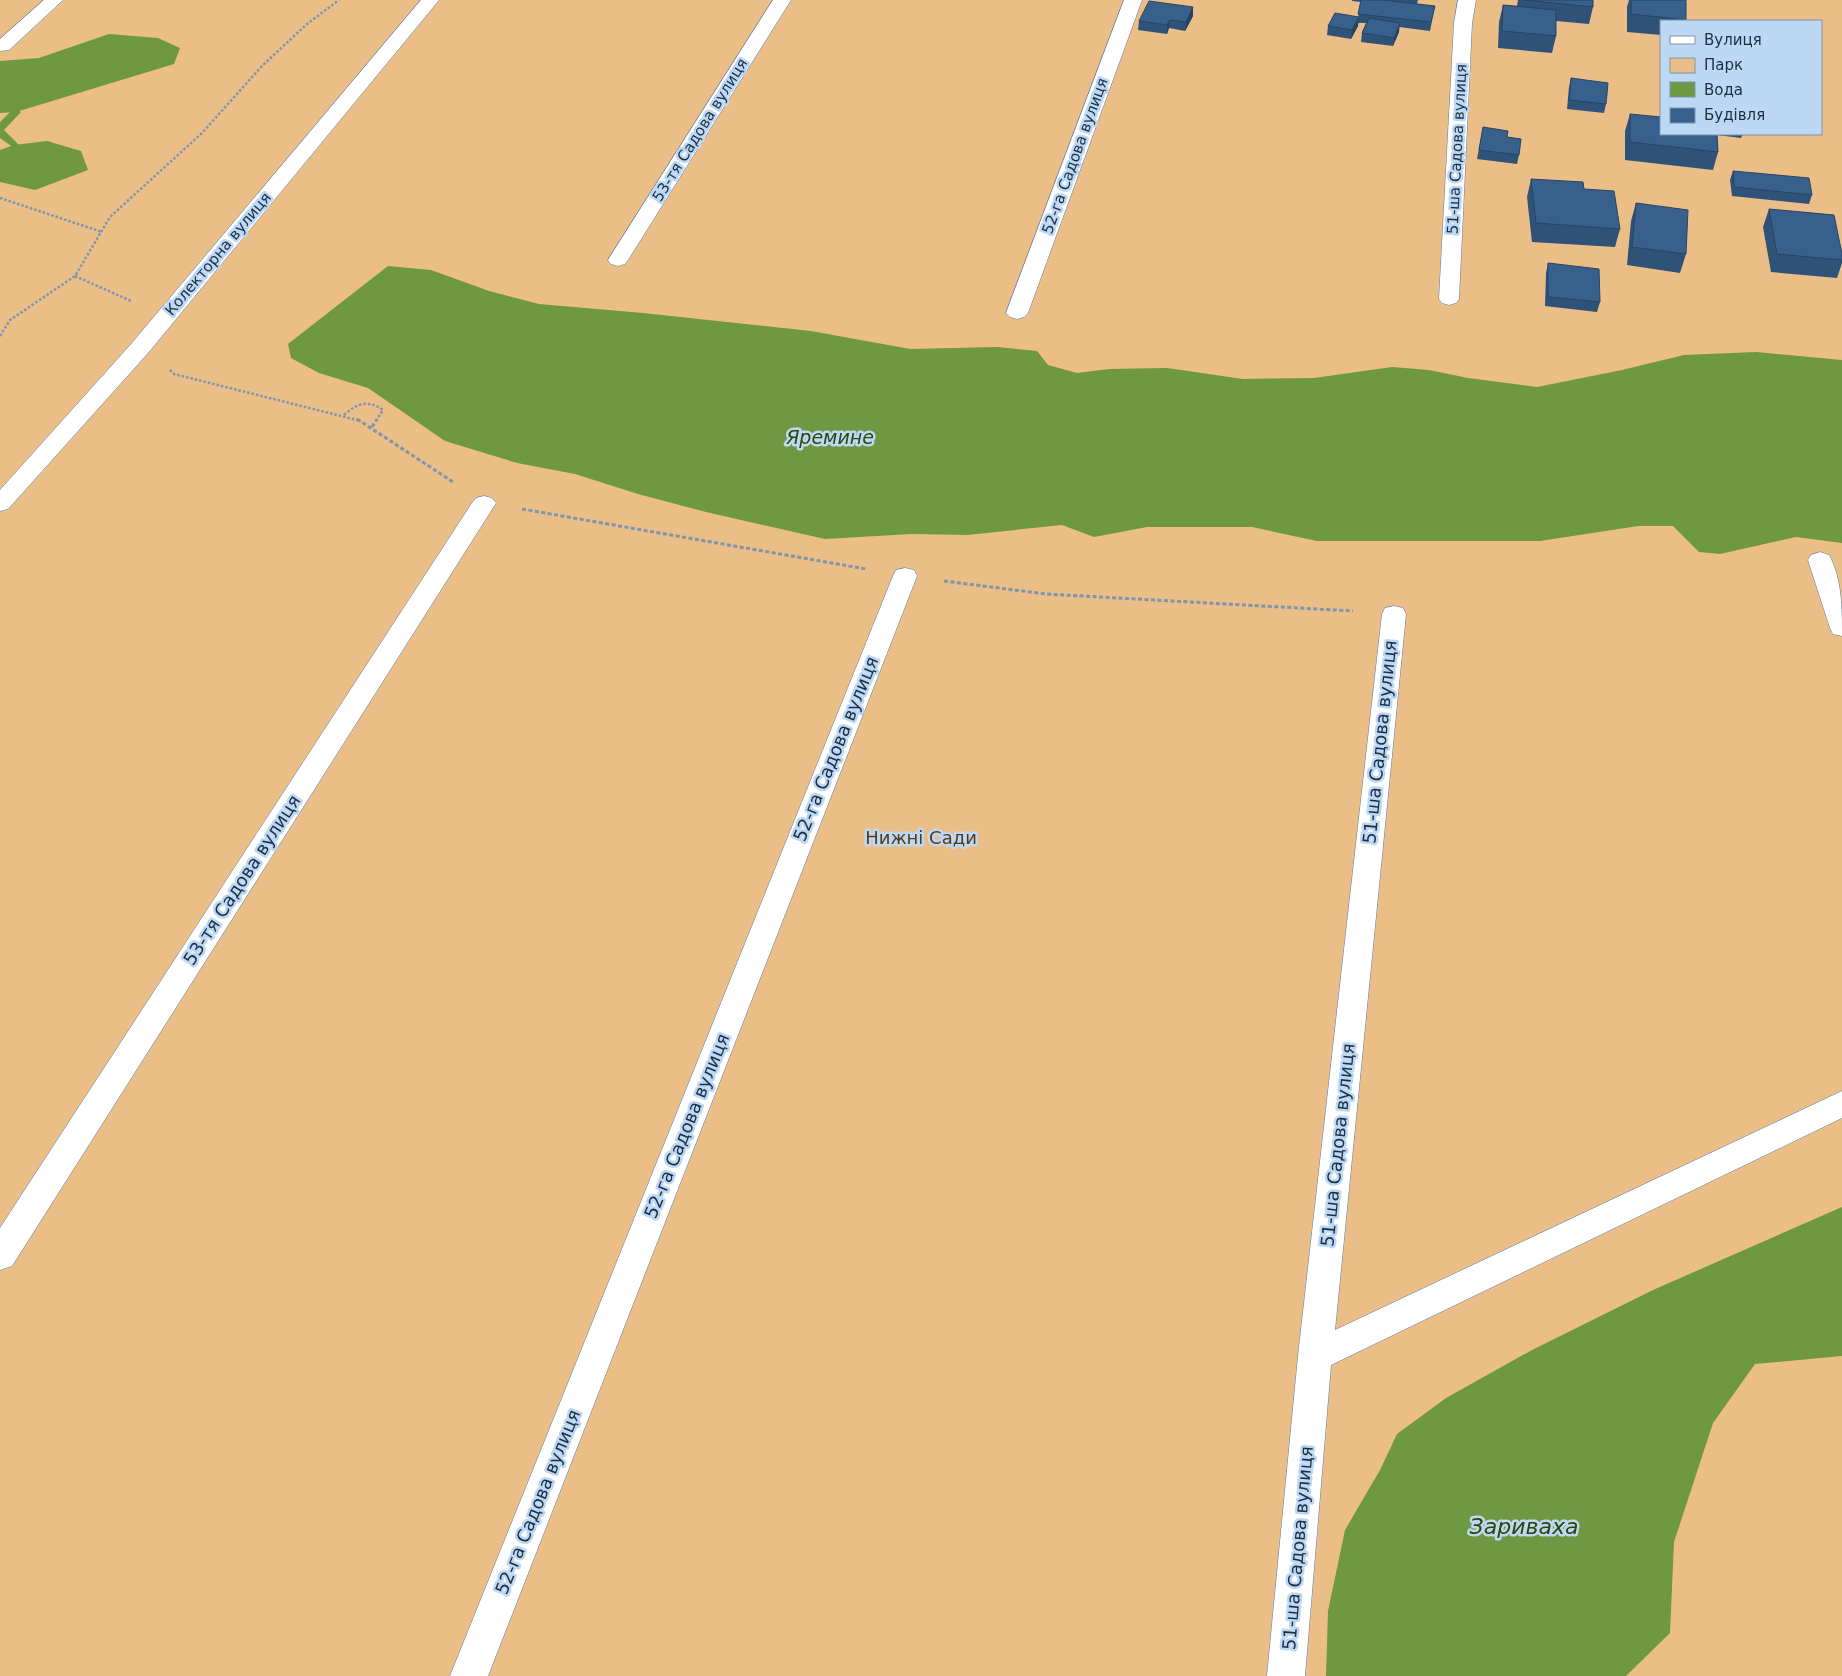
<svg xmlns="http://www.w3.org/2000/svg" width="1842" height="1676" font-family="'DejaVu Sans',sans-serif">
<rect width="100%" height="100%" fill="#bdd8f5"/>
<!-- green -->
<path fill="#ebbd87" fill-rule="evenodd" d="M0 0H1842V1676H0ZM1661 21H1821V134H1661Z"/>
<!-- water -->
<path fill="#6e9841" d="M109 34 158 38 180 48 174 64 16 112 0 113V61L39 58Z
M47 141 81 151 88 170 35 190 0 182V150L14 145Z
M388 266 431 270 489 291 539 304 643 313 811 331 910 349 997 347 1037 351 1048 365 1077 373 1109 369 1167 368 1243 379 1314 378 1392 367 1429 370 1468 378 1537 387 1622 370 1684 355 1756 352 1842 360V543L1796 537 1720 554 1699 552 1673 526H1638L1540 541H1317L1252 527H1147L1094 537 1062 525 967 535 911 534 825 539 706 512 638 494 575 474 517 463 445 441 368 388 319 373 291 358 288 344Z
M1842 1207V1356L1755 1364 1713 1423 1674 1542 1670 1633 1626 1676H1326L1328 1611 1345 1530 1380 1470 1397 1434 1446 1398 1532 1350 1653 1290Z"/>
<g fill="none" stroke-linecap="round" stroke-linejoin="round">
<!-- stream -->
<path fill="#6e9841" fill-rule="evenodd" d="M16 109 21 112 4 130 19 145 14 148 0 138V122L12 110Z"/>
<defs>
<path id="minor" d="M44 0H63L9 50 0 51V39Z
M421 0H439L148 353 8 509 0 511V490L132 343Z
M773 0H791L628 260 625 264 618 266 611 264 608 260Z
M1124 0H1142L1028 313 1024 317 1017 319 1010 317 1006 313Z
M1458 0H1476L1472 23 1459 299 1456 303 1449 305 1442 303 1439 299 1454 23Z
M484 496 492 498 496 503 12 1266 0 1270V1228L472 503 476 498Z
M1820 552 1829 555C1842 579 1842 608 1842 636L1833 634 1830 628 1808 560 1811 555Z
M905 568 914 570 917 576 488 1676H450L893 576 896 570Z
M1394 606 1403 608 1406 614 1335 1330 1842 1091V1118L1331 1365 1305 1676H1267L1298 1356 1382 614 1385 608Z"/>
</defs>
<!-- minor casing -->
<use href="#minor" stroke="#557fac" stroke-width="1"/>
<!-- path-far1 -->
<path stroke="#7d95ae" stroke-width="2.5" stroke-dasharray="2.5 2" stroke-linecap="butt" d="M0 198 102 232
M75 276 131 301
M0 336 10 320 75 276 110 217 202 133 262 66 307 24 339 0
M170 370 174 374 361 421
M344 415C356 404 368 399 383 410L376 421"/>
<!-- path -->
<path stroke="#7d95ae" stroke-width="3" stroke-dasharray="4 2.5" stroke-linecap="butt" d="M357 419 453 482
M372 427 377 419
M522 509 866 569
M944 581 1046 594 1353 611"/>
<!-- minor -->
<use href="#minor" fill="#fff" fill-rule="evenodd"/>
</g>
<!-- wall -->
<path fill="#2f5378" d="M1352 0H1418L1417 4 1435 6 1430 31 1399 27V32L1393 46 1361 42 1362 33 1366 23H1358V26L1351 39 1327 35 1328 26 1358 17 1361 2 1352 1Z
M1518 0H1593V7L1589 24 1556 21V36L1552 53 1498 48 1499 22 1503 5 1517 6Z
M1629 0H1686V21H1661V35L1627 32V7Z
M1193 7V16L1185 31 1169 28 1167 34 1138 30 1139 21Z
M1571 78 1606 104 1604 113 1567 109 1569 87Z
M1630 114 1661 134H1743L1741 138 1717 135 1718 152 1713 170 1625 160V131Z
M1483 127 1507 137 1519 155 1517 164 1477 159Z
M1733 171 1812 195 1809 204 1732 196 1730 180Z
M1531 179 1584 189 1620 229 1615 247 1532 242 1527 197Z
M1636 203 1686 254 1680 273 1627 265 1631 221Z
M1769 209 1842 254V263L1837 278 1771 272 1763 227Z
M1548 263 1600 302 1597 312 1545 306 1546 273Z"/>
<!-- shaded-wall -->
<path fill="#264462" d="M1193 7V16L1185 31 1186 22Z
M1359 17 1358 26 1351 39 1352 30Z
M1170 20 1169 28 1167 34V25Z
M1400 23 1399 32 1393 46 1394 38Z"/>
<!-- building -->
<path fill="#37618c" stroke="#264462" d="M1361 0H1383L1435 6 1431 22 1358 14Z
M1525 0H1593V7Z
M1631 0H1686V20L1631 14Z
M1149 1 1193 7 1186 22 1170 20 1167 25 1139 21Z
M1503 5 1556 10V36L1502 31Z
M1335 13 1359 17 1352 30 1328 26Z
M1369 18 1400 23 1394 38 1362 33Z
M1571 78 1608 83 1606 104 1569 100Z
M1630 114 1661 117V134H1717L1718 152 1630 142Z
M1483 127 1508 131 1507 137 1521 139 1519 155 1479 150Z
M1733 171 1809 178 1812 195 1734 187Z
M1531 179 1583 182 1584 189 1614 191 1620 229 1536 223Z
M1636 203 1688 210 1686 254 1632 247Z
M1769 209 1834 215 1842 254V260L1777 254Z
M1548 263 1599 269 1600 302 1548 297Z"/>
<g text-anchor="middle" stroke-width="5" stroke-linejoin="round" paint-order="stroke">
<!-- far-street labels -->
<g font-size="15" fill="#1c2e41" stroke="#bdd8f5">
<text transform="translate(700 130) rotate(-58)" y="5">53-тя Садова вулиця</text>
<text transform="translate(1457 149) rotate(-87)" y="5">51-ша Садова вулиця</text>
<text transform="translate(1075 156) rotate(-70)" y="5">52-га Садова вулиця</text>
<text transform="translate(218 254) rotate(-50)" y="5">Колекторна вулиця</text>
</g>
<!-- street labels -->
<g font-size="18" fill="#1c2e41" stroke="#bdd8f5">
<text transform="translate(1380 742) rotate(-84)" y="6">51-ша Садова вулиця</text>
<text transform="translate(836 749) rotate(-68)" y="6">52-га Садова вулиця</text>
<text transform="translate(242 880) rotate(-57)" y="6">53-тя Садова вулиця</text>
<text transform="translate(687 1126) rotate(-68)" y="6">52-га Садова вулиця</text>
<text transform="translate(1338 1145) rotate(-84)" y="6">51-ша Садова вулиця</text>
<text transform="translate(538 1502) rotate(-68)" y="6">52-га Садова вулиця</text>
<text transform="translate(1298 1548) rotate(-85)" y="6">51-ша Садова вулиця</text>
</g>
<!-- park labels -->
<g font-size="18" fill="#543a16" stroke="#bdd8f5">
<text x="921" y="844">Нижні Сади</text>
</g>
<!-- water labels -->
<g font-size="19" font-style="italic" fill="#2b4605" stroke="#bdd8f5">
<text x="830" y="444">Яремине</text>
</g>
<!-- near-water labels -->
<g font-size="22" font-style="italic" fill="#2b4605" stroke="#bdd8f5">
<text x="1524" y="1534">Зариваха</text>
</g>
</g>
<!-- legend -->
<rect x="1660" y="20" width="162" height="115" fill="#bdd8f5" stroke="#7d94ad"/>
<rect x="1670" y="36" width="25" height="8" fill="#ffffff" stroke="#7d94ad"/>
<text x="1704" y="45" font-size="15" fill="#1c2e41">Вулиця</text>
<rect x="1670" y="58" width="25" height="15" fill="#ebbd87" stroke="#7d94ad"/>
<text x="1704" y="70" font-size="15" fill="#1c2e41">Парк</text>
<rect x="1670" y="82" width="25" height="15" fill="#6e9841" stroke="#7d94ad"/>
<text x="1704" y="95" font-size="15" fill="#1c2e41">Вода</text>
<rect x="1670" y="108" width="25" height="15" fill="#37618c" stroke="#7d94ad"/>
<text x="1704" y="120" font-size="15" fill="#1c2e41">Будівля</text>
</svg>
